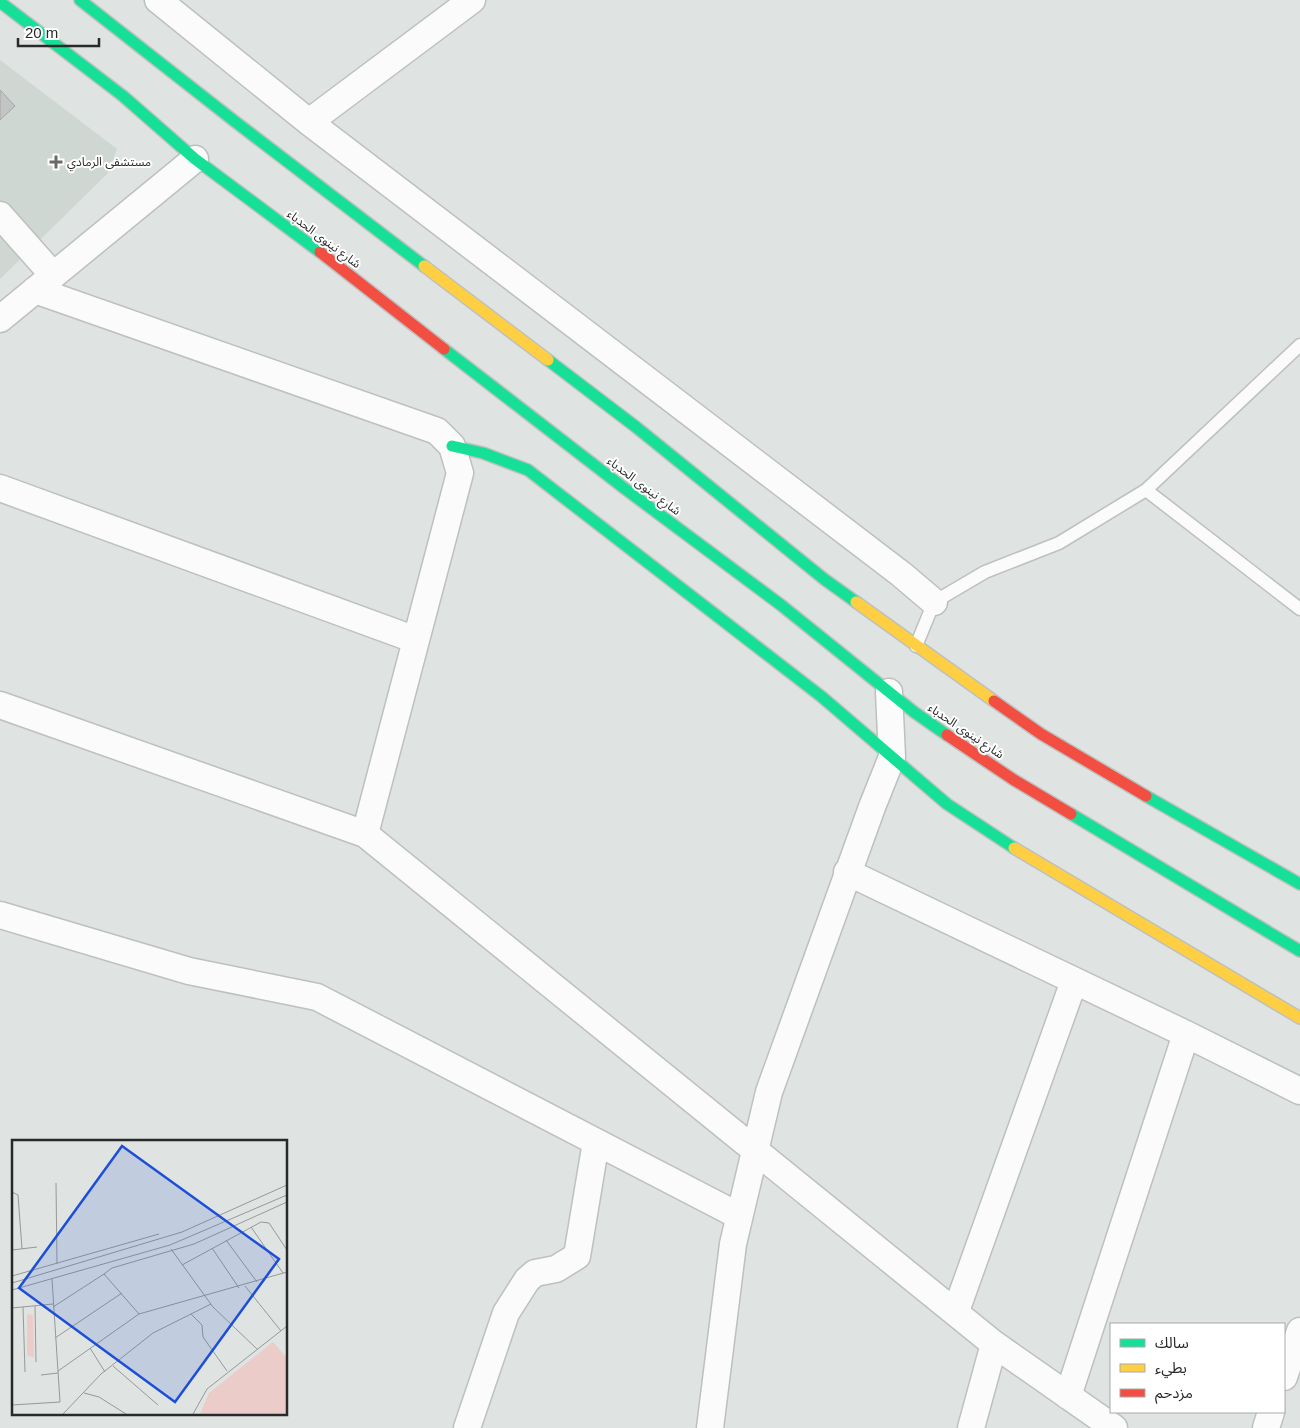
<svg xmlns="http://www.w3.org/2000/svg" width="1300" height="1428" font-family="Helvetica,'Noto Sans Arabic',sans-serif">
<rect width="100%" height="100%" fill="#dfe3e1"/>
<!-- built -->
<path fill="#ced7d1" d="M0 60 117 149 107 174 0 279Z"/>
<!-- building -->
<path fill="#c2c5c3" stroke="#a4a6a5" d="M0 90 15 106 0 120Z"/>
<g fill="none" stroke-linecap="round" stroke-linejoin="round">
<defs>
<path id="lane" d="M1146 490 1300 609
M916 646 934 602 985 572 1059 543 1146 490 1300 345"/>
<path id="street" d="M158 0 309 122 901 574 934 602
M309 122 472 0
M0 215 53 275
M35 290 437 431 452 446 460 473 365 834
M0 319 195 159
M0 488 416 640
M0 705 365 834 994 1344 1114 1428
M847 872 1186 1034 1300 1091
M0 915 189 971 317 997 739 1216
M956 1311 1074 981
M1284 1377 1300 1331
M1068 1396 1186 1034
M467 1428 506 1313 527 1280 535 1273 556 1269 577 1256 596 1142
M710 1428 733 1244 769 1092 872 807 892 757 889 692
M971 1428 994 1344
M1266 1428 1271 1412"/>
<path id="fast" d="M80 0 233 120 424 266
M0 2 123 96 195 159 320 252
M444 349 624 488 781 605 914 712 947 735
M548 360 636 427 824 579 856 602
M452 446 483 453 528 470 822 697 947 804 1014 848
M1146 796 1300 884
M1071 814 1300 951"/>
<path id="slow" d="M424 266 548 360
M856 602 994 701
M1014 848 1300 1018"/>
<path id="jam" d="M320 252 444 349
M994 701 1041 734 1146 796
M947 735 1014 780 1071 814"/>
</defs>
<!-- lane casing -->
<use href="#lane" stroke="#bdc0bf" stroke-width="15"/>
<!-- street casing -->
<use href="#street" stroke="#bdc0bf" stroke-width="29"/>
<!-- fast casing -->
<use href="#fast" stroke="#bdc0bf" stroke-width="14"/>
<!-- slow casing -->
<use href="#slow" stroke="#bdc0bf" stroke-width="14"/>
<!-- jam casing -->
<use href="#jam" stroke="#bdc0bf" stroke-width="14"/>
<!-- lane -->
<use href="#lane" stroke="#fafbfa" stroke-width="12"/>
<!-- street -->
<use href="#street" stroke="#fafbfa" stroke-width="26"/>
<!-- fast -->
<use href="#fast" stroke="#16e098" stroke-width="11"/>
<!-- slow -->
<use href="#slow" stroke="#ffcf43" stroke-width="11"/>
<!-- jam -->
<use href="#jam" stroke="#f24e42" stroke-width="11"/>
</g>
<!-- markers -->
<path fill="#686b69" stroke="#fff" stroke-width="2" d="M53.5 154.5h5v5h5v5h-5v5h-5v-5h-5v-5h5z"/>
<g text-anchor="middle" stroke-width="4" stroke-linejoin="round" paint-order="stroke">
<!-- poi labels -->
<g font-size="12" fill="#282a29" stroke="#fff" text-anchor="start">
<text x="67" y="166">مستشفى الرمادي</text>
</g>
<!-- street labels -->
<g font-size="12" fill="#282a29" stroke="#fff">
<text transform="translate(324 239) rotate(37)" y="4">شارع نينوى الحدباء</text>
<text transform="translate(644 486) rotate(37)" y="4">شارع نينوى الحدباء</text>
<text transform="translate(966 731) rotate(34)" y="4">شارع نينوى الحدباء</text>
</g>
</g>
<!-- overview -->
<g transform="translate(12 1140)">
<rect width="275" height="275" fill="#dfe3e1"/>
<path d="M15 174 21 175 22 217 15 216ZM261 202 275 218V274H188L197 253Z" fill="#ebccc9"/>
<path fill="none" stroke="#969997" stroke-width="1" d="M44 43 45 124M0 52 6 55 10 109M239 87 271 133M214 100 245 142M200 108 227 148M159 109 201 167 245 209M0 110 25 107M170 125 249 82 257 83 275 110M92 134 100 128 182 104 275 62M0 136 147 94M0 143 170 92 275 45M233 146 269 191M0 150 158 105 275 55M23 166 24 222M11 167 13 232M41 167 92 134 127 174M0 168 41 164M179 174 190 185 191 197 215 231M43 198 110 153M78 208 93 232M101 226 146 265M46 231 127 174 275 132M29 235 46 233M72 253 87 257 114 274M0 265 48 262 40 139M51 274 89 234 141 193 199 164M181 274 195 249 275 186"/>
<path fill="#1d4ed8" fill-opacity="0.15" stroke="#1d4ed8" stroke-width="2.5" d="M110 6 267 119 163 262 7 148Z"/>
<rect width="275" height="275" fill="none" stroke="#282a29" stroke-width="2.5"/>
</g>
<!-- legend -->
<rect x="1110" y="1323" width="175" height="90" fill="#ffffff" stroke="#a9aaa9"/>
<rect x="1120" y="1339" width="25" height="8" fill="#16e098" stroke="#a9aaa9"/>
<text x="1155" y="1348" font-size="15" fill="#282a29">سالك</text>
<rect x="1120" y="1364" width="25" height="8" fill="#ffcf43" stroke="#a9aaa9"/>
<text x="1155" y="1373" font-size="15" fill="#282a29">بطيء</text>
<rect x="1120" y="1389" width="25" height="8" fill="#f24e42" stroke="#a9aaa9"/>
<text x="1155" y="1398" font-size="15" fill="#282a29">مزدحم</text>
<!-- scale -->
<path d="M18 38v8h81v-8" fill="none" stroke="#282a29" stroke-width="2.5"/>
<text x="25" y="38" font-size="15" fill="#282a29" stroke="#ffffff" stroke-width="4" paint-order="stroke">20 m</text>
</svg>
